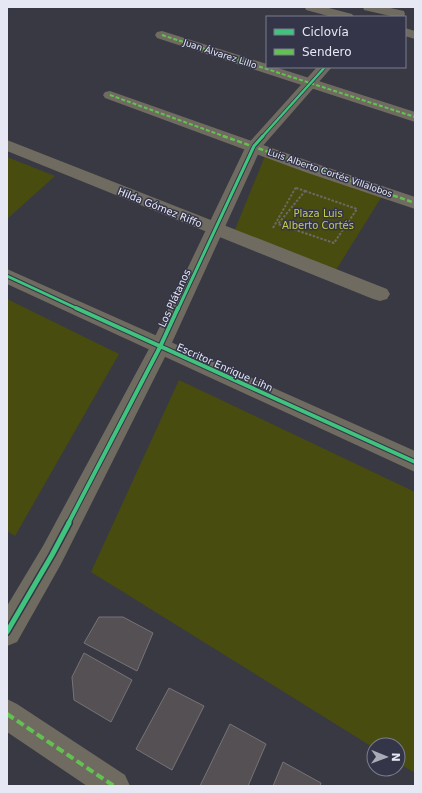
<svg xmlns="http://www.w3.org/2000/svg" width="422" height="793" font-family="'DejaVu Sans',sans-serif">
<rect width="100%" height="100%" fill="#393944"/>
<!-- green -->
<path fill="#494c0f" d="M265 156 382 196 336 270 234 232Z
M7 157 55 176 7 219Z
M7 299 119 354 15 536 7 531Z
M179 380 415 492V773L398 763V745H374V748L91 572Z"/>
<!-- building -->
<path fill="#545053" stroke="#787376" d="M99 617H123L153 633 137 671 84 643Z
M84 653 132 680 111 722 74 700 72 677Z
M169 688 204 706 172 770 136 749Z
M230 724 266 744 248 786H200Z
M283 762 321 783 320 786H273Z"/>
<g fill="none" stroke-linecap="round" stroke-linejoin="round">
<!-- path -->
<path stroke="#6b6964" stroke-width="2" stroke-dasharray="2.5 1.5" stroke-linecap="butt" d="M296 188 305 191
M305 191 357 209 334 243 278 224Z
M273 228 296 187"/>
<!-- minor -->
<path fill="#706b60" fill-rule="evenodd" d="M363 7H386L404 11 405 14 404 17H395L364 10Z
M162 31 267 64V67H275L415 112V122L157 38 155 35 157 32Z
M110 91 317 164 415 197V209L305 172 105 98 103 95 105 92Z
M7 140 387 289 390 294 387 299 380 301 373 299 7 151Z
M7 269 415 451V472L7 284Z
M7 699 17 704 125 775 130 786H87L7 732Z"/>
<!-- tertiary -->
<path fill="#706b60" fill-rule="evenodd" d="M305 7H325L352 14 354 17H332L306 10Z
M405 28 415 31V39L405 36Z
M317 67H332L261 148 170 347 61 564 17 642 7 646V606L43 546 150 347 246 146Z"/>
<!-- quiet-far2 -->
<path stroke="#63c152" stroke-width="2" stroke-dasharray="4 2" stroke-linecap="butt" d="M162 35 415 117
M110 95 226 137"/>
<!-- quiet-far1 -->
<path stroke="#63c152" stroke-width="2.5" stroke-dasharray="5 2.5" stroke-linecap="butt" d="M223 136 415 203"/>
<!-- quiet -->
<path stroke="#63c152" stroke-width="4" stroke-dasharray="8 4" stroke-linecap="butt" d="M7 714 114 786"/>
<defs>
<path id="cycleway-far3" d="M262 137 325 67"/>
<path id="cycleway-far2" d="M7 276 78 309
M178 309 254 146 263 136"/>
<path id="cycleway-far1" d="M76 308 415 462
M68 524 160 347 178 308"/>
<path id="cycleway" d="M7 632 52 555 69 523"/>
</defs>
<!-- cycleway-far3 casing -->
<use href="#cycleway-far3" stroke="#343548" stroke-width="4"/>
<!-- cycleway-far2 casing -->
<use href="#cycleway-far2" stroke="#343548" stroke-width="5"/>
<!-- cycleway-far1 casing -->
<use href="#cycleway-far1" stroke="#343548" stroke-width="6"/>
<!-- cycleway casing -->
<use href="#cycleway" stroke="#343548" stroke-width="8"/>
<!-- cycleway-far3 -->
<use href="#cycleway-far3" stroke="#40c37c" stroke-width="2.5"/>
<!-- cycleway-far2 -->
<use href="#cycleway-far2" stroke="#40c37c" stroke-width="3"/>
<!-- cycleway-far1 -->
<use href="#cycleway-far1" stroke="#40c37c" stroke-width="4"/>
<!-- cycleway -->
<use href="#cycleway" stroke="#40c37c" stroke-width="5"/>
</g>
<g text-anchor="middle" stroke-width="3" stroke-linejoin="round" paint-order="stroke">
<!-- far-street labels -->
<g font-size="9" fill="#e6e8f4" stroke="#343548">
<text transform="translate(220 54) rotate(18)" y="3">Juan Álvarez Lillo</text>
<text transform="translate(330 173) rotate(19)" y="3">Luis Alberto Cortés Villalobos</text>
</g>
<!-- street labels -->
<g font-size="10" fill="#e6e8f4" stroke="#343548">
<text transform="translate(160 207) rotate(22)" y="4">Hilda Gómez Riffo</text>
<text transform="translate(174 298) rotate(-65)" y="4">Los Plátanos</text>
<text transform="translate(225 367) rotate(24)" y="4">Escritor Enrique Lihn</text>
</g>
<!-- park labels -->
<g font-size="10" fill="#c4cb4b" stroke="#343548">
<text x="318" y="217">Plaza Luis<tspan x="318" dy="12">Alberto Cortés</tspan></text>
</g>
</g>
<!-- border -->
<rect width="422" height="793" fill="none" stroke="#e6e8f4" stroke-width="16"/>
<!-- legend -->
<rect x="266" y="16" width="140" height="52" fill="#343548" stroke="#7b7d8d"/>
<rect x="274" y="29" width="20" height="6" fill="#40c37c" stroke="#7b7d8d"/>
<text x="302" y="36" font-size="12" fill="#e6e8f4">Ciclovía</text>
<rect x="274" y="49" width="20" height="6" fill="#63c152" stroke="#7b7d8d"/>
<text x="302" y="56" font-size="12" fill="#e6e8f4">Sendero</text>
<!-- north arrow -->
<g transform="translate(386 757) rotate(91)"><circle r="19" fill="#343548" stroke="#7b7d8d"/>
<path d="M0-3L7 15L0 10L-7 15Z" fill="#a9abb6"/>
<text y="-6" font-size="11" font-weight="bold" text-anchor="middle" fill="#e6e8f4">N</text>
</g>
</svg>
